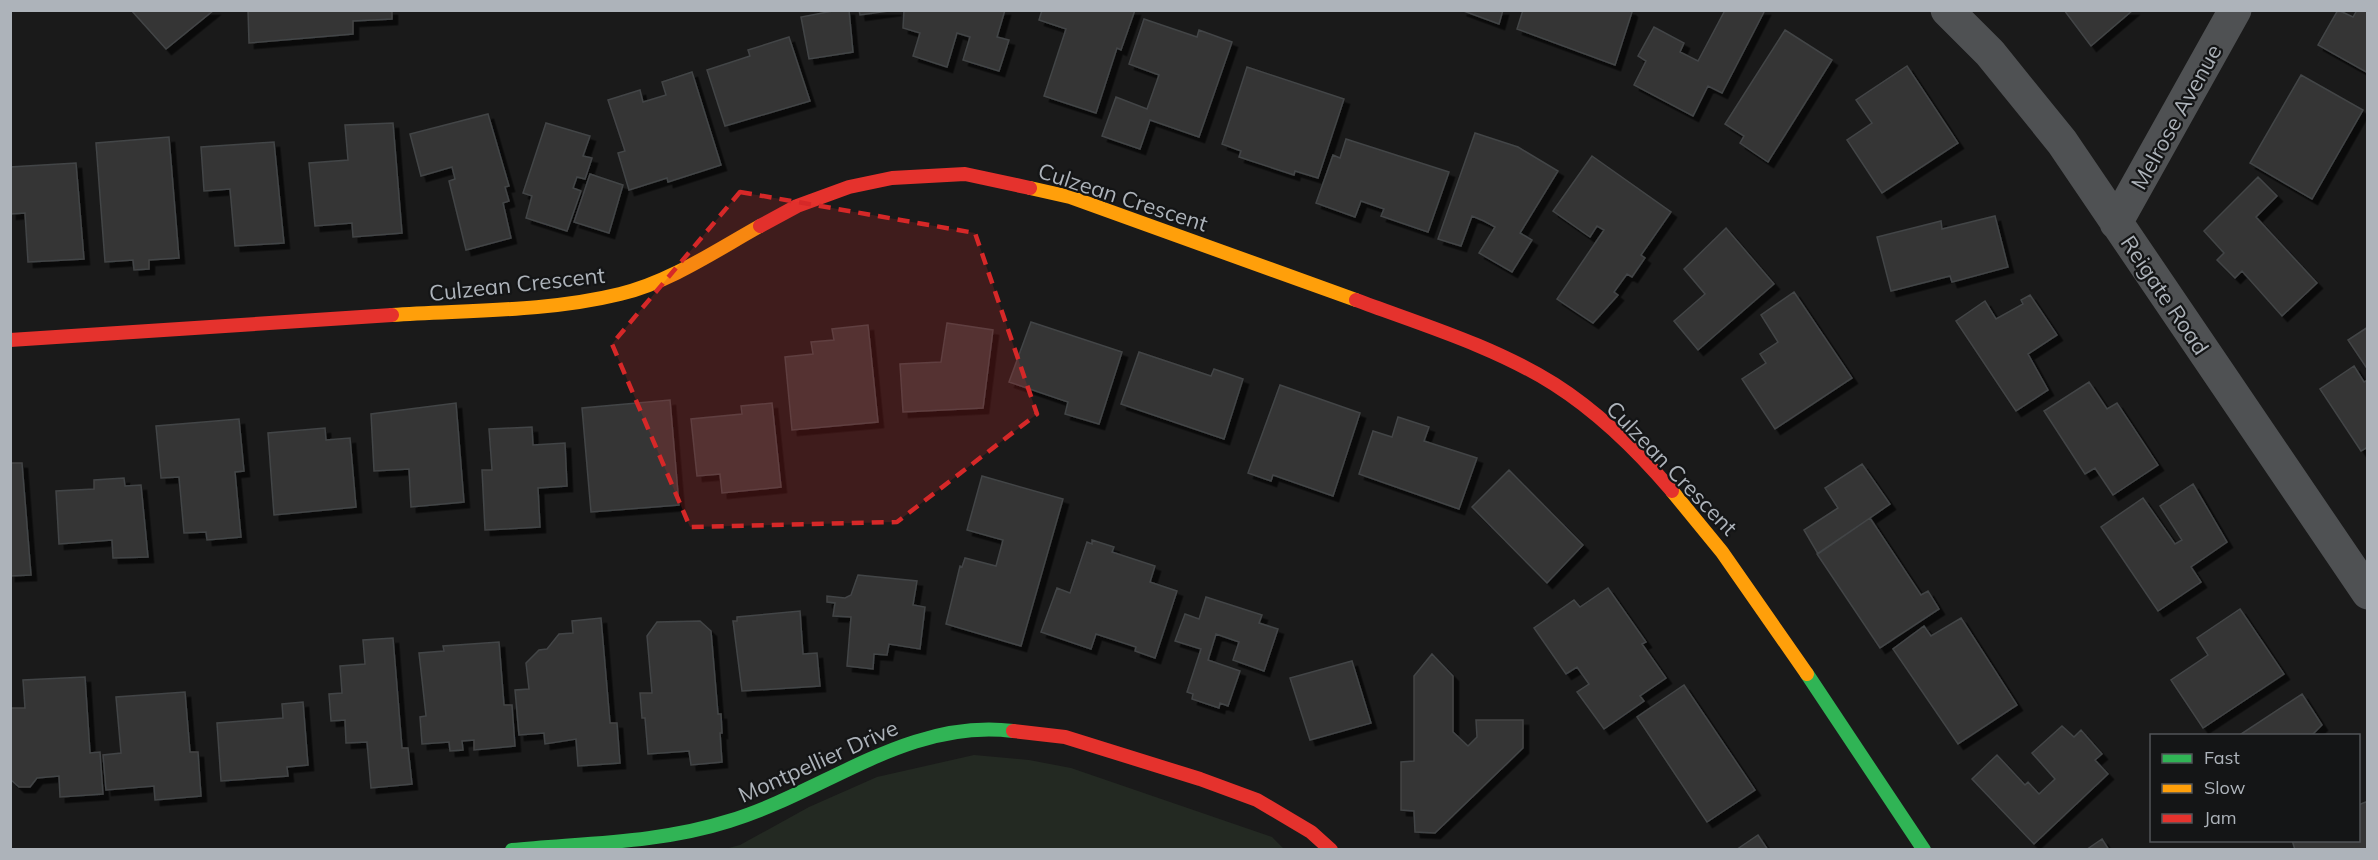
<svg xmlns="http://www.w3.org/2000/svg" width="2378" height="860" font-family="Mulish,sans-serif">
<defs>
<filter id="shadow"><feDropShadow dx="5.5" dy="5.5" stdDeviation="0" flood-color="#0009"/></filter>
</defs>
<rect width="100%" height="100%" fill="#1a1a1a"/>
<!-- green -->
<path fill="#232922" d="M974 755 1029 760 1071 768 1272 837 1284 849H725L740 845 809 807 877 777Z"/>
<!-- building -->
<path fill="#343536" stroke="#434546" stroke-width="1.5" filter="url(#shadow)" d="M131 10H214L166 49Z
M248 10H392V19L353 21V34L249 43Z
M838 10H849L853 52 809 59 801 17Z
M859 10H896L860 15Z
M904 10H1005L997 37 1009 40 999 71 963 60 970 37 957 33 947 67 913 56 920 33 903 28Z
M1042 10H1135L1121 50 1117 48 1096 113 1044 96 1066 29 1039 20Z
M1461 10H1503L1499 24Z
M1523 10H1630L1632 12 1615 65 1517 29Z
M1721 10H1765L1722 93 1708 86 1693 116 1634 85 1646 61 1638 56 1654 27 1684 43 1680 52 1698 61 1724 12Z
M2064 10H2133L2091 46Z
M2338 10 2353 17 2357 10H2368V73L2318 45Z
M1144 19 1197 37 1199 30 1232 42 1199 137 1150 120 1140 149 1102 136 1116 97 1147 109 1159 75 1129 64Z
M1785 30 1832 60 1768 162 1740 143 1744 136 1725 124Z
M789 37 810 101 725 126 707 70 750 56 748 50Z
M1907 66 1958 143 1882 193 1847 140 1872 123 1856 100Z
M1247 67 1344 99 1318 178 1295 171 1294 175 1239 157 1241 151 1222 144Z
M692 72 721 165 668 182 667 178 629 190 618 153 625 151 608 100 640 90 643 102 666 95 662 82Z
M2301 75 2363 110 2312 199 2250 163Z
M488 114 509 186 505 187 509 201 503 203 511 238 466 250 449 181 455 179 452 167 421 176 410 134Z
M393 123 402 233 353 237 352 223 315 226 309 163 348 160 345 125Z
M546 123 590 136 583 156 592 158 585 179 577 177 573 188 581 191 567 231 526 218 532 196 523 193Z
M1475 133 1518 147 1558 171 1520 233 1532 240 1512 272 1479 253 1495 227 1484 221 1472 216 1461 246 1438 239Z
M169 137 179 258 149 260V269L134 270 133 260 105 262 96 143Z
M1346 139 1449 172 1428 232 1381 216 1384 209 1361 201 1355 217 1316 203 1333 155 1340 158Z
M274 142 284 243 235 246 230 189 204 191 201 147Z
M1592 156 1671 212 1641 255 1645 258 1632 277 1627 274 1614 292 1618 295 1593 323 1557 299 1604 230 1597 226 1590 237 1553 211Z
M76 163 84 259 28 262 25 213 11 214 10 167Z
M590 174 623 185 609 233 574 222Z
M2258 177 2277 196 2256 217 2317 283 2282 316 2242 271 2235 278 2217 260 2224 253 2204 231Z
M1995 216 2008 267 1952 282 1950 276 1891 291 1877 237 1941 221 1942 229Z
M1726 228 1774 284 1698 350 1674 321 1705 294 1684 269Z
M1794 292 1852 378 1775 429 1742 379 1766 363 1760 354 1778 342 1761 315Z
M2030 295 2057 335 2028 354 2048 390 2016 411 1956 321 1985 301 1996 319 2023 304 2021 300Z
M1031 322 1122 352 1099 424 1065 414 1068 402 1009 382Z
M947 323 993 330 983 408 903 412 900 364 941 362Z
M868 325 878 422 792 430 785 357 813 354 811 342 834 340 832 329Z
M2368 327V370L2348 340Z
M1139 352 1211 376 1214 369 1243 379 1224 439 1121 404Z
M2354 366 2364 382 2368 380V447L2361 451 2320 389Z
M2089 382 2107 409 2117 403 2158 465 2113 495 2095 468 2085 474 2044 411Z
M1280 385 1360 413 1333 496 1273 475 1271 481 1248 473Z
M670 400 679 505 591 512 582 408Z
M456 403 464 502 411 507 409 469 374 471 371 414Z
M772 403 781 487 722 493 720 474 697 476 691 419 742 414 741 406Z
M1398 417 1429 427 1424 441 1477 458 1459 509 1359 474 1373 431 1392 437Z
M239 419 244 471 235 472 241 537 207 540 206 532 184 533 179 477 161 478 156 426Z
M532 427 533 445 565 443 567 486 538 488 540 527 485 530 482 470H492L489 429Z
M325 428 326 440 350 438 356 507 274 515 268 433Z
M10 463H22L31 575 10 576Z
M1862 464 1890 504 1818 554 1804 530 1838 508 1825 488Z
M1509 470 1583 545 1547 583 1472 507Z
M982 476 1063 499 1021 646 946 624 960 566 962 567 965 558 996 566 1003 540 967 530Z
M124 478 125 486 141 485 148 557 113 558 112 540 59 544 56 491 94 489V480Z
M2193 484 2227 542 2191 567 2201 582 2158 611 2101 527 2143 498 2175 544 2182 540 2160 506Z
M1870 518 1921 595 1928 591 1939 609 1880 648 1817 554Z
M1092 540 1114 547 1112 552 1155 566 1150 582 1177 591 1155 658 1135 651 1136 647 1096 634 1091 649 1041 632 1057 588 1070 593 1087 542 1092 544Z
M858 575 917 581 913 605 925 607 920 649 889 644 887 655 874 654 873 669 847 666 851 617 833 616 835 603 827 602V596L845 598 851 595Z
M1608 588 1646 642 1642 644 1666 678 1640 696 1644 701 1604 729 1577 692 1589 684 1577 667 1566 674 1534 628 1574 600 1580 607Z
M1206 597 1262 615 1259 623 1278 629 1264 671 1233 660 1239 642 1216 634 1208 660 1240 671 1228 706 1220 703 1219 708 1192 699 1193 694 1187 692 1201 649 1175 641 1185 614 1199 619Z
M2240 609 2284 674 2203 728 2171 680 2208 655 2197 638Z
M800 611 803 654 817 653 820 686 742 691 733 621H737V617Z
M601 618 610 723H617L620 763 578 766 576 739 545 744 544 733 519 735 515 690 529 689 526 663 539 650 547 649 559 634 573 633 572 621Z
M1961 618 2017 705 1958 744 1893 649 1924 626 1931 636Z
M700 621 711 631 718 714H721L722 733H720L722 762 691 765 689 751 648 754 645 718H642L640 693H652L647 636 657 622Z
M393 638 402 748H408L412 784 371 788 367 742 346 743 345 720 331 721 329 694 342 693 340 666 365 664 363 640Z
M499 642 504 705H512L515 746 474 750V740L462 741 463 750 450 751 449 742 422 744 420 717 426 716 419 653 444 651 443 646Z
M1432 654 1453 676V732L1468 746 1477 737 1476 720H1523V748L1435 833 1415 832 1414 811 1401 810V762L1414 761V676Z
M1352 661 1371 723 1310 740 1290 678Z
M85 677 90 753 100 752 103 794 60 797 59 776 37 778 30 787H19L11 780 10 708H25L23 680Z
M1684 685 1755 790 1707 822 1637 717Z
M185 692 190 752H198L201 796 155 800 154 786 106 790 103 755 121 753 116 697Z
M2302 694 2322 725 2311 736H2238Z
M303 702 308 765 287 767 288 776 221 781 217 723 283 718 282 704Z
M2062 726 2074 737 2081 730 2102 754 2095 760 2108 774 2034 844 1972 779 1997 755 2025 785 2028 782 2039 794 2055 779 2032 753Z
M2368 801V850H2295L2292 840H2358V805Z
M1758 835 1768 850H1736Z
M2102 839 2109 850H2086Z"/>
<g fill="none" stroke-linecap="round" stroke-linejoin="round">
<!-- street -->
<path stroke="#4f5153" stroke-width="33" d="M1947 10 1990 53 2062 142 2368 593
M2116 223 2235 10"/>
<!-- fast -->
<path stroke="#30b455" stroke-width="14" d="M1807 674 1924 850
M512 850C584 843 660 843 729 821 825 792 908 718 1013 731"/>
<!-- slow -->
<path stroke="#ff9f0a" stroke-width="14" d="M1030 188 1070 197 1356 300
M392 315C467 310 547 312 620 294 670 282 715 251 760 226
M1672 491 1722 552 1807 674"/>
<!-- jam -->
<path stroke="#e5322d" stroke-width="14" d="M760 226 797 206 849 187 892 178 965 174 1030 188
M1356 300C1423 325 1493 346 1554 384 1598 412 1638 451 1672 491
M10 340 392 315
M1013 731 1065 737 1200 779 1257 800 1311 832 1331 850"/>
</g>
<!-- marked area -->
<path fill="#d62828" fill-opacity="0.2" stroke="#d62828" stroke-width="4.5" stroke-dasharray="12 8" stroke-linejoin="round" d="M740 192 975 233 1037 414 897 522 690 527 612 344Z"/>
<g text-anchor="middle" stroke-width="4.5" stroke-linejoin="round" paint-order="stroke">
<!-- street labels -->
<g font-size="22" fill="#adb3ba" stroke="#141516">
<text transform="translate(2176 117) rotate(-61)" y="8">Melrose Avenue</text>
<text transform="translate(1123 197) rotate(18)" y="8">Culzean Crescent</text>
<text transform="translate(517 284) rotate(-6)" y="8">Culzean Crescent</text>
<text transform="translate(2165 295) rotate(56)" y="8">Reigate Road</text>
<text transform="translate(1672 468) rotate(46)" y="8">Culzean Crescent</text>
<text transform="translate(818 761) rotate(-24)" y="8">Montpellier Drive</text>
</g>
</g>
<!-- border -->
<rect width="2378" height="860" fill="none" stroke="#adb3ba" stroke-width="24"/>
<!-- legend -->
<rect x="2150" y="734" width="210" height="108" fill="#141516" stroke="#515458" stroke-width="1.5"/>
<rect x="2162" y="754" width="30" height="9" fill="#30b455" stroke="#515458" stroke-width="1.5"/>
<text x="2204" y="764" font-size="18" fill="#adb3ba">Fast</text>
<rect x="2162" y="784" width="30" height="9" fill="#ff9f0a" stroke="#515458" stroke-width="1.5"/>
<text x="2204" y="794" font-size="18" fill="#adb3ba">Slow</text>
<rect x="2162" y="814" width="30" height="9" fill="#e5322d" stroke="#515458" stroke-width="1.5"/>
<text x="2204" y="824" font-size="18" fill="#adb3ba">Jam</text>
</svg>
